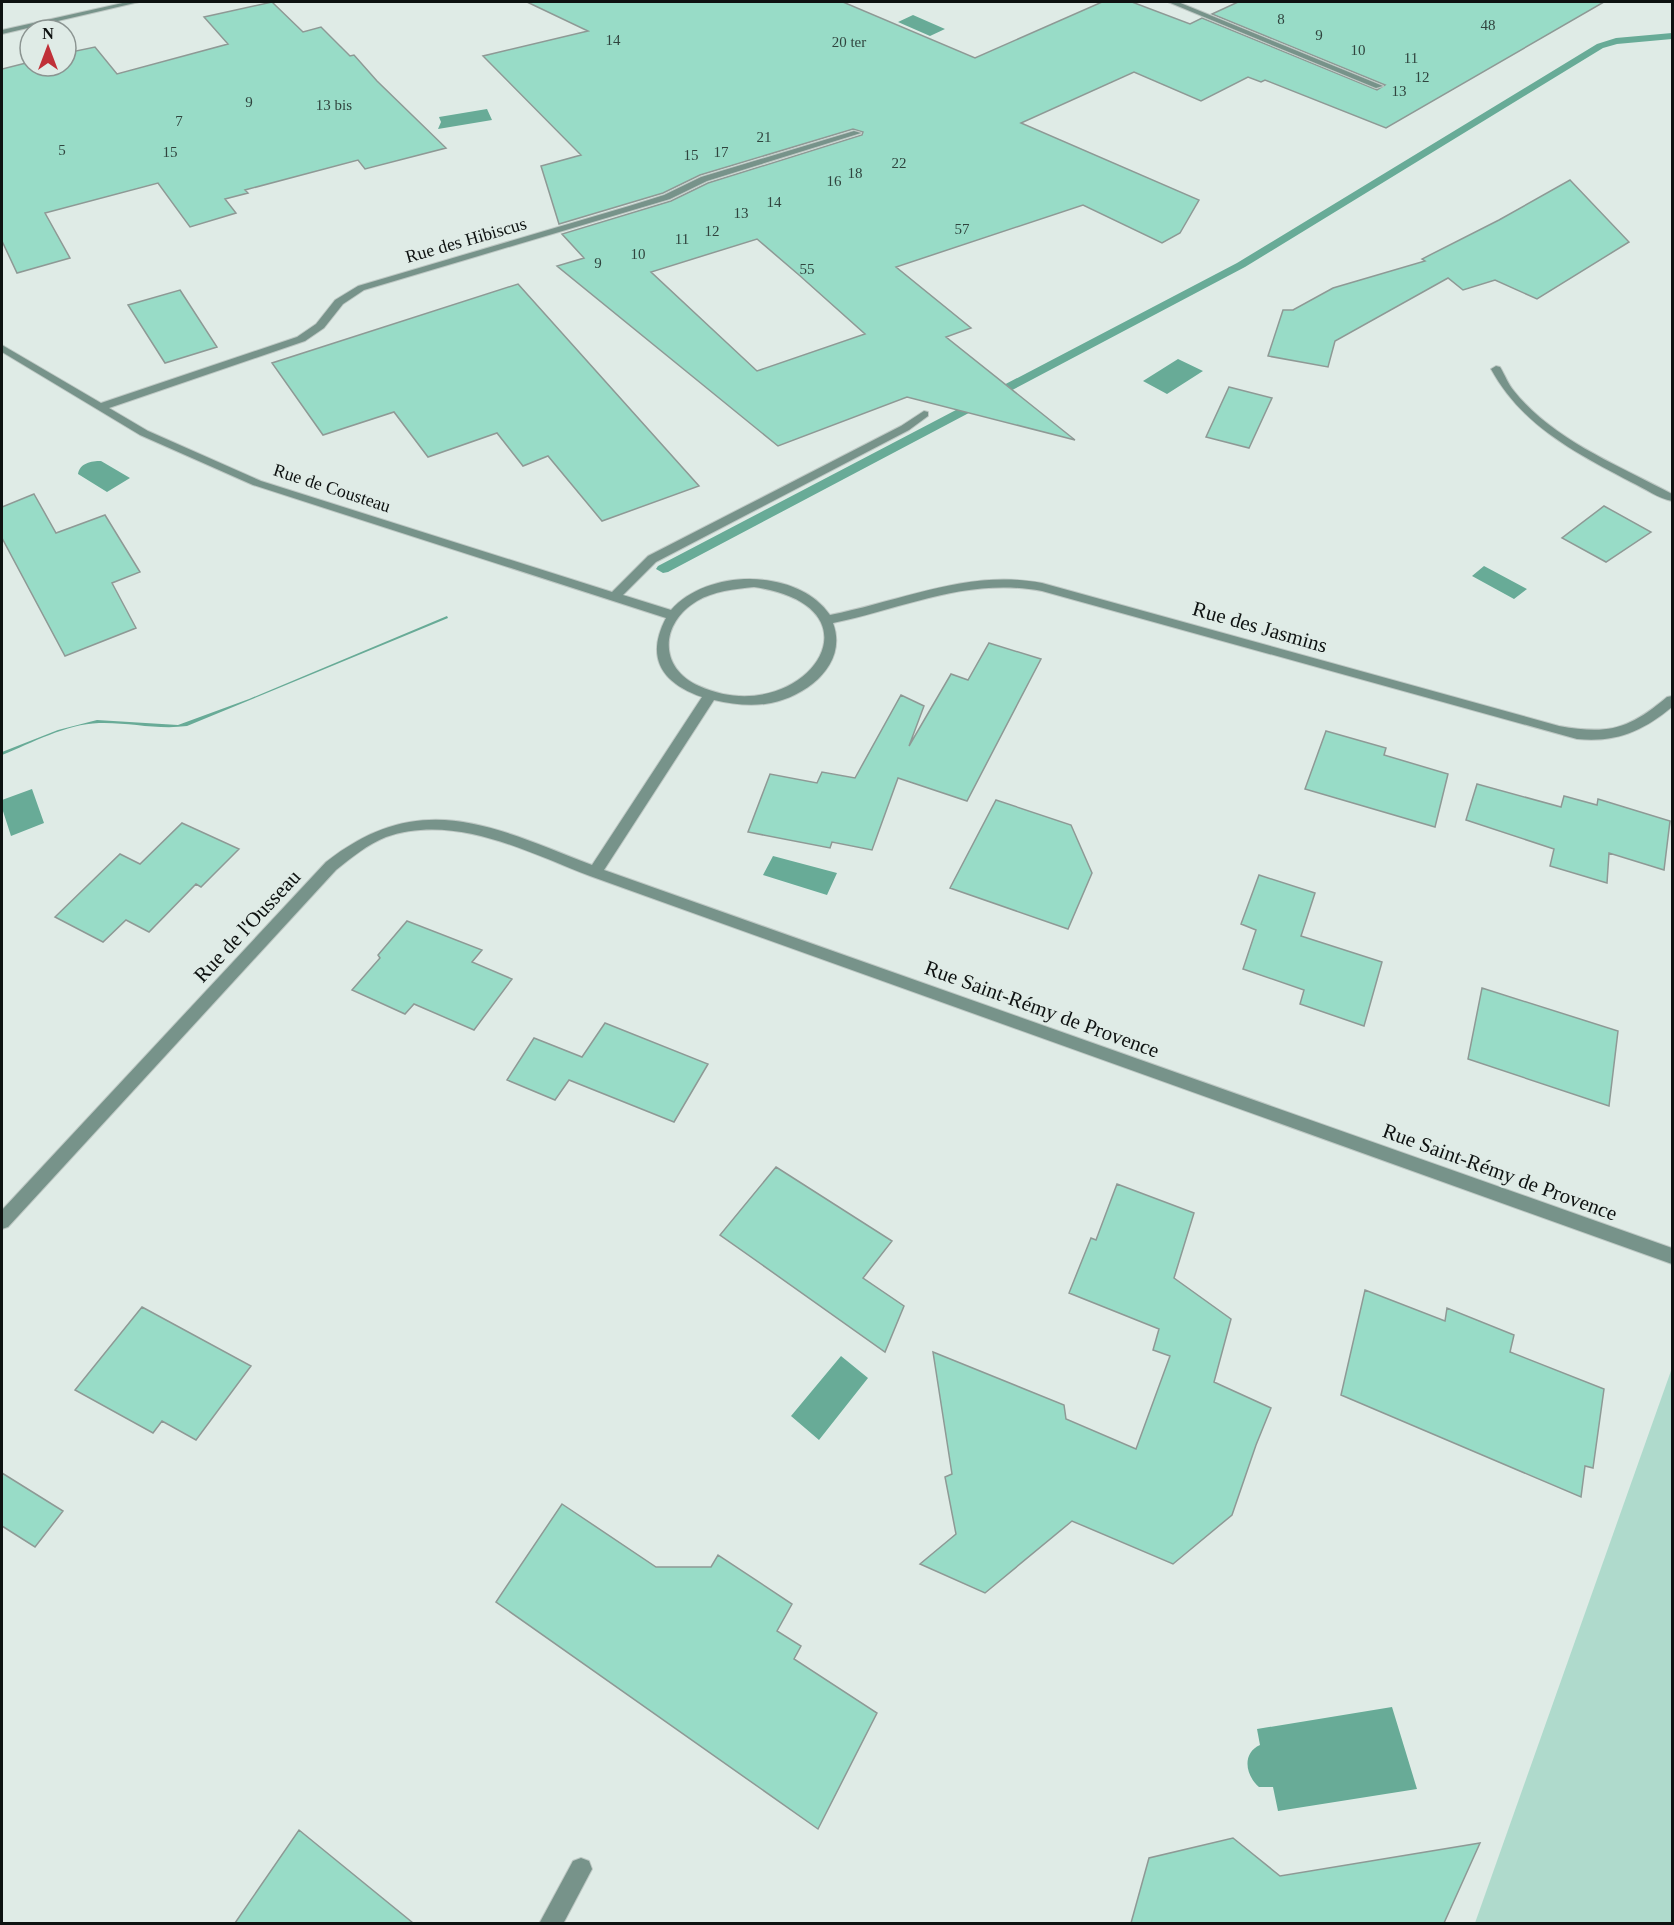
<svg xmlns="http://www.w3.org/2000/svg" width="1674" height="1925" font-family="'Times New Roman',serif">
<rect width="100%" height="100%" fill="#dfebe6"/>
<!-- green -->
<path fill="#afdacc" d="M1672 1368V1923H1475Z"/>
<!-- water -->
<path fill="#68ab97" d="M913 15 945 29 930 36 898 22Z
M487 109 492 120 438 129 441 122 439 117Z
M1178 359 1203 371 1167 394 1143 381Z
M101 461 130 478 107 492 78 474C80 463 91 461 101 461Z
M1484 566 1527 589 1514 599 1472 576Z
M447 616 448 618 187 726C157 730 129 722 99 723 66 724 32 743 2 755V752L58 730 97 720 178 725 249 699Z
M32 789 44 823 11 836 2 808V800Z
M773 856 837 873 827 895 763 875Z
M841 1356 868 1378 819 1440 791 1416Z
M1392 1707 1417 1789 1278 1811 1273 1787H1259C1245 1775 1242 1753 1260 1745L1257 1729Z"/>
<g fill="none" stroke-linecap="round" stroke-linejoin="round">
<!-- stream -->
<path fill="#68ab97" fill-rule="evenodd" d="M1672 33V39L1617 44 1603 48 1245 267 668 572 663 573 656 569 658 566 1237 263 1597 44 1616 38Z"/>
</g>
<!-- building -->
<path fill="#98dcc7" stroke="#8e9995" stroke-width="1.5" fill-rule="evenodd" d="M272 2 303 32 321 27 350 56 354 55 377 81 446 148 365 169 358 160 245 190 248 193 225 199 236 213 190 227 158 183 45 213 70 258 17 273 2 241V69L30 62V66H66V53L95 47 117 74 228 44 204 17Z
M527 2H843L975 58 1102 2H1132L1190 24 1202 18 1377 90 1385 85 1212 14 1238 2H1604L1386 128 1265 80 1261 82 1248 77 1201 101 1134 72 1021 123 1199 200 1180 233 1162 243 1083 205 896 267 971 328 946 337 1075 440 907 397 778 446 557 266 584 258 562 234 671 201 708 183 862 135 863 132 853 129 700 175 663 193 559 224 541 166 581 155 483 56 588 31ZM757 239 799 275 865 334 757 371 651 272Z
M1570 180 1629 242 1537 299 1495 280 1463 290 1448 278 1335 341 1328 367 1268 356 1283 310H1293L1333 288 1425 261 1422 259 1499 220Z
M518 284 699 486 602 521 548 456 523 466 497 433 428 457 394 412 323 435 272 363Z
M180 290 217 347 165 363 128 305Z
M1229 387 1272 398 1249 448 1206 437Z
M34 494 56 533 105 515 140 572 112 583 136 628 65 656 2 538V507Z
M1604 506 1651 532 1606 562 1562 538Z
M989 643 1041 659 967 801 898 778 872 850 832 842 830 848 748 832 770 774 817 783 822 772 855 778 901 695 924 706 909 746 951 674 968 680Z
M1326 731 1386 748 1384 755 1448 774 1435 827 1305 789Z
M1477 784 1561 807 1564 796 1597 805 1598 799 1670 821 1664 870 1609 853 1607 883 1550 866 1554 849 1466 820Z
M996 800 1071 825 1092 873 1068 929 950 888Z
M182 823 239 849 201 887 196 884 149 932 126 920 103 942 55 917 120 854 140 864Z
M1259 875 1315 893 1301 936 1382 962 1364 1026 1300 1004 1304 990 1243 969 1256 930 1241 924Z
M407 921 482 950 472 962 512 979 474 1030 414 1004 405 1014 352 990 380 958 378 955Z
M1482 988 1618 1031 1609 1106 1468 1059Z
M605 1023 708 1064 674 1122 569 1080 555 1100 507 1080 534 1038 582 1057Z
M776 1167 892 1241 863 1278 904 1306 885 1352 720 1235Z
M1117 1184 1194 1213 1174 1278 1231 1319 1214 1382 1271 1408 1256 1445 1232 1515 1173 1564 1072 1521 985 1593 920 1564 956 1534 945 1477 952 1474 933 1352 1064 1405 1066 1419 1136 1449 1170 1356 1153 1350 1159 1329 1069 1293 1091 1238 1096 1240Z
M1365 1290 1445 1321 1447 1308 1514 1335 1510 1352 1604 1389 1593 1468 1585 1466 1581 1497 1341 1395Z
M142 1307 251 1366 196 1440 162 1421 153 1433 75 1390Z
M2 1473 63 1511 35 1547 2 1526Z
M562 1504 656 1567H711L718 1555 792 1604 777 1631 801 1646 794 1659 877 1713 818 1829 496 1602Z
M299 1830 413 1923H235Z
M1233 1838 1280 1876 1480 1843 1444 1923H1131L1149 1858Z"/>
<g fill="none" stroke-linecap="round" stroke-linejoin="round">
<defs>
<path id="lane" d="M581 1858 589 1861 592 1869 563 1924H539L573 1861Z"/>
<path id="street" d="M127 2H139L2 34V30Z
M1168 2H1178L1383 86 1376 88Z
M854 131 861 133 707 181 670 199 364 290 343 304 324 328 305 341 109 408 148 431 261 481 612 592 648 556 901 426 924 411 928 412V416L909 430 656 562 623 595 671 610C708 568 798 568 830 615 902 601 967 569 1042 583L1559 726C1609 735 1629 729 1667 697L1672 696V707C1643 731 1616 743 1577 739L1042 591C967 577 905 608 833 623 849 666 803 699 765 704 748 706 731 704 714 700L604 870 1672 1248V1264L590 876C527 852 455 813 386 837 368 844 351 858 336 870L8 1227 2 1229V1210L326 862C421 787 493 827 592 865L702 697C662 683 645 658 666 618L253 485 140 435 2 352V345L101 403 297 337 316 324 335 300 358 286 629 206 664 195 701 177ZM754 587C893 608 800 732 699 686 658 668 660 623 697 601 714 591 734 589 754 587Z
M1496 366 1500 367C1505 375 1508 384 1514 391 1553 440 1618 465 1672 494V501C1659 499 1644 488 1631 482 1576 453 1522 426 1491 369Z"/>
</defs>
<!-- lane casing -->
<use href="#lane" stroke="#bec8c4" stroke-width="2"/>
<!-- street casing -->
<use href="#street" stroke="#bec8c4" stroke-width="2"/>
<!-- lane -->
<use href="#lane" fill="#77938a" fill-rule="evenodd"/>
<!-- street -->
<use href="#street" fill="#77938a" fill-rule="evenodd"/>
</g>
<g text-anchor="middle" stroke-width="5" stroke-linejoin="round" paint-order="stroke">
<!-- far-number labels -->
<g font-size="15" fill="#30443e">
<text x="1281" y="24">8</text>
<text x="1488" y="30">48</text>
<text x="1319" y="40">9</text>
<text x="613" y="45">14</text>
<text x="849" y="47">20 ter</text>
<text x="1358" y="55">10</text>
<text x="1411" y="63">11</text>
<text x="1422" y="82">12</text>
<text x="1399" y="96">13</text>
<text x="249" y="107">9</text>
<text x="334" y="110">13 bis</text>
<text x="179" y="126">7</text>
<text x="764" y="142">21</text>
<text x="62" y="155">5</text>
<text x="170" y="157">15</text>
<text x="721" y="157">17</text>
<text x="691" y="160">15</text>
<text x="899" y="168">22</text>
<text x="855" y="178">18</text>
<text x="834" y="186">16</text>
<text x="774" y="207">14</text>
<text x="741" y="218">13</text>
<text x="962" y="234">57</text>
<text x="712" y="236">12</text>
<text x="682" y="244">11</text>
<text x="638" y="259">10</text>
<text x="598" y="268">9</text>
<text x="807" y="274">55</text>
</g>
<!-- far-street labels -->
<g font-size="18" fill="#0e1211" stroke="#dfebe6">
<text transform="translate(466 240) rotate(-16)" y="6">Rue des Hibiscus</text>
<text transform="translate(332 488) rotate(18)" y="6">Rue de Cousteau</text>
</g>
<!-- street labels -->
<g font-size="21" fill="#0e1211" stroke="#dfebe6">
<text transform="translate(1260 627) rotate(16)" y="7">Rue des Jasmins</text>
<text transform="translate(247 926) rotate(-47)" y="7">Rue de l'Ousseau</text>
<text transform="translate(1042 1009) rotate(20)" y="7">Rue Saint-Rémy de Provence</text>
<text transform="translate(1500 1172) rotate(20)" y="7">Rue Saint-Rémy de Provence</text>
</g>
</g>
<!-- border -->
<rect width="1674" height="1925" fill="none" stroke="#0e1211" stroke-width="6"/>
<!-- north arrow -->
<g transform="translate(48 48)"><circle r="28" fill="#dfebe6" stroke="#8b9491" stroke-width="1.5"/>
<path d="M0-4.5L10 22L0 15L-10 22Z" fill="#c03038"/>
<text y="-9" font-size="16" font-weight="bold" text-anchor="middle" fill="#0e1211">N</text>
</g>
</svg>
